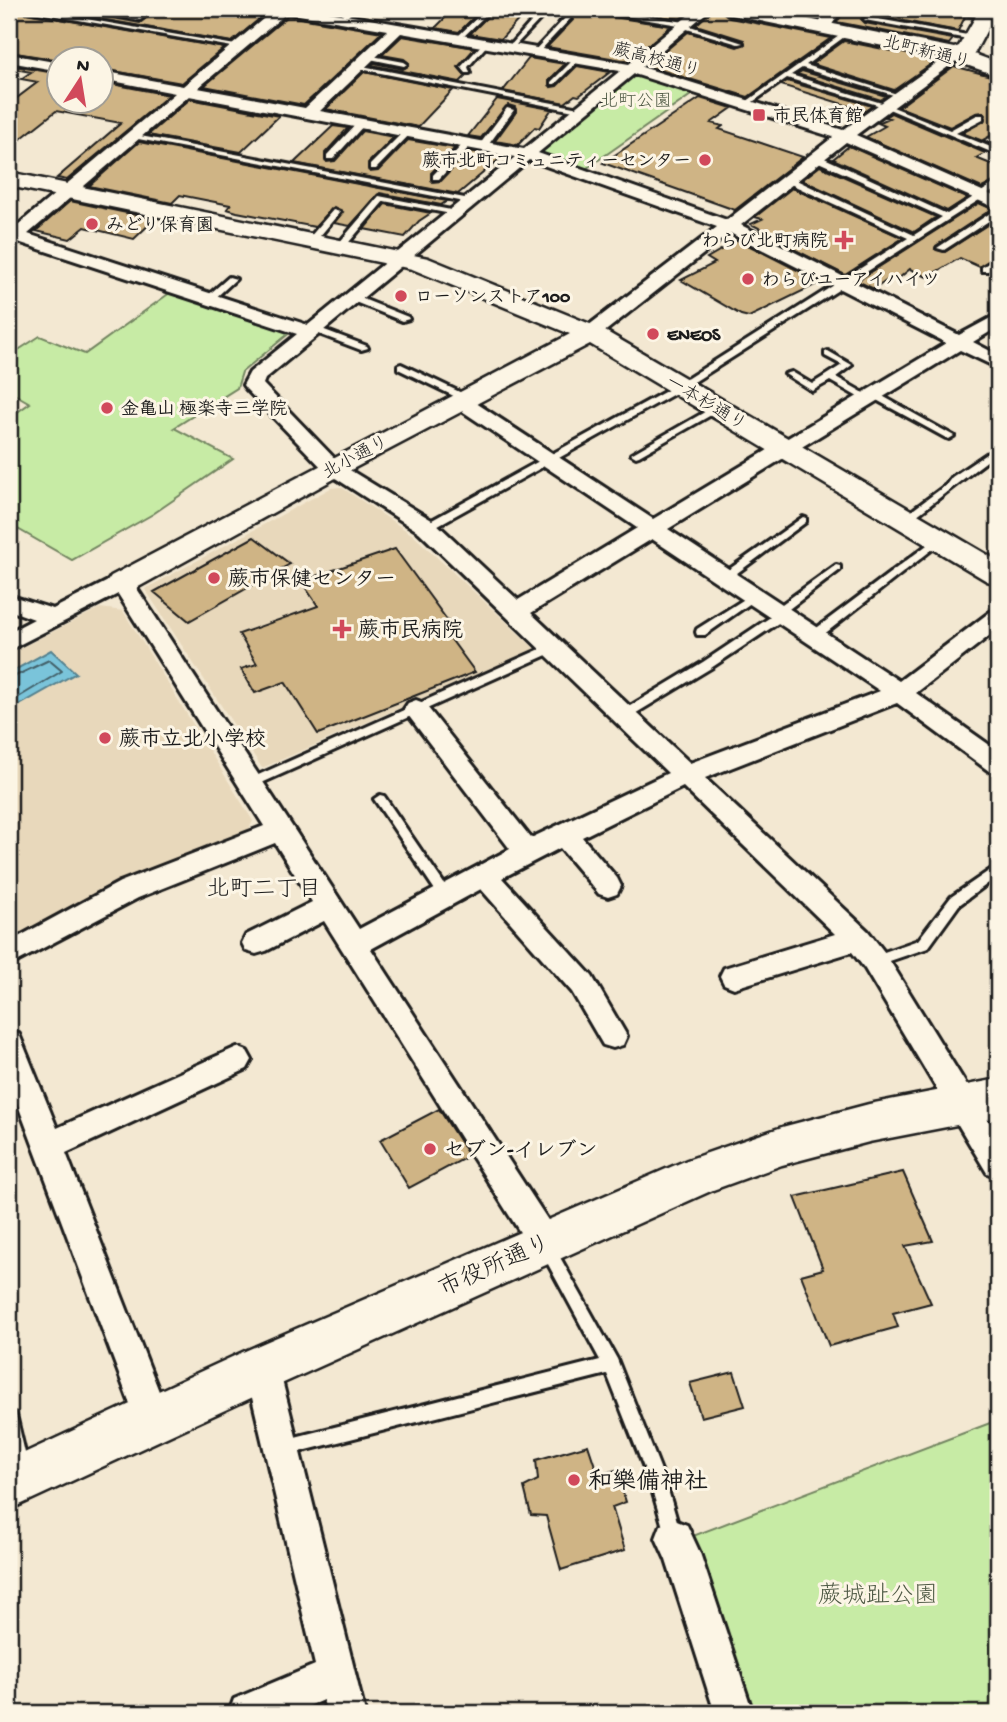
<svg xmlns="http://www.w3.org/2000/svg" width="1007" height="1722" font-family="'Gochi Hand','Klee One',sans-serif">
<rect width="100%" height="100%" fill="#f3e8d2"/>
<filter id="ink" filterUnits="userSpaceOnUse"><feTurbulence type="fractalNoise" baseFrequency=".0143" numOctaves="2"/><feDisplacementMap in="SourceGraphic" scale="14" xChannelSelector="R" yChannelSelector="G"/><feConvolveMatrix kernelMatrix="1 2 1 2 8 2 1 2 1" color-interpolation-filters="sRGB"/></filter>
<g filter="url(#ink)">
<!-- built -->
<path fill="#e8d8bb" d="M341 487 413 535 535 649 262 768 145 589 331 488Z
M100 608 123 611 253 821 247 833 116 883 9 939V654Z"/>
<!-- green -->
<path fill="#c7eba5" stroke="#728460" stroke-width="2" d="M629 68 698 90 580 173 526 154Z
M171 292 292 331 242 372 237 388 174 428 233 459 153 514 72 560 9 524V418L30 403 9 391V356L40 336 85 354Z
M998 1420V1713H741L685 1539Z"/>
<!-- water -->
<path fill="#7ac4da" stroke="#54818e" stroke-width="2" d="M51 650 76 673 9 711V673Z"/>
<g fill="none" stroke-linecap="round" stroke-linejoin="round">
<!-- shore -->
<path stroke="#425f68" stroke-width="2" d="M9 679 49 660 62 671 9 703"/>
</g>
<!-- building -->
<path fill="#cfb485" stroke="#1c1c1c" stroke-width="2" d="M43 9H79L82 12 140 23 157 9H271L232 42Z
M454 9H482L459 32 435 28Z
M495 9H508L524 14 501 39 470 34Z
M568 9H579L582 12 671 26 628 61 547 47 573 20V16L567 14 557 23Z
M612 9H692L680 19Z
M713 9H719L730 18 831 38 748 97 647 66 688 32 737 47 745 44 744 40 696 25Z
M770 9H826L819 18Z
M846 9H933L936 12 965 17 958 31 867 14 861 19 865 23 953 39 949 44 837 22Z
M9 10 14 11 224 48 182 83 102 69V60H60L9 52Z
M288 16 382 32 304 105 204 86Z
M402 36 475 48 458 67 466 76 460 82 371 65 374 63 403 69 408 66 409 63 404 59 382 55Z
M844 41 937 60 894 90 812 64Z
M529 58 565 64 549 80 551 87 557 86 577 66 610 72 579 96 575 95 565 103 503 91Z
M9 65 60 74V102H102V82L169 95 67 180 57 178 121 123 56 111 9 148V104L38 82 21 79 31 72 9 68Z
M954 66 998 78V132L983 140 996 146 962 133 984 121 986 115 983 112 976 113 950 127 899 107Z
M802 71 886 96 881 100 797 74Z
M364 72 453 90 418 127 326 109Z
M787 81 872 106 865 111 781 85Z
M700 98 732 108 711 123 723 126 719 129 803 157 735 210 603 163Z
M190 99 279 116 241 152 148 135Z
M497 99 555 110H551L539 128 535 127 518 145 495 141 516 112 515 107 508 105 481 138 468 136Z
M891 113 985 153 976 158 998 167V180L982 188 866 137 885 126 878 123 889 118 885 117Z
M333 126 348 128 325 153 327 162 335 161 362 131 394 137 368 163 370 172 378 171 408 140 455 148 431 173 433 182 441 181 469 151 502 157 458 194 294 163Z
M139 142 447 201 441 205 380 193 350 226 334 223 343 212 334 207 315 227 237 212 227 209 230 205 180 195 172 203 89 186Z
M849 146 967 198 947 211 833 159Z
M820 166 936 217 914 232 802 180Z
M792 188 903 238 845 275 758 231 761 229 751 224 762 219 755 217Z
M70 201 155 219 134 239 85 227 70 239 36 231Z
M979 203 992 209 936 246 935 249 945 252 998 218V256L980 267 960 258 927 277 910 269 898 279 892 277 874 289 857 281Z
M385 204 431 213 419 221 405 237 364 229Z
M738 240 821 282 749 317 741 315 681 280 715 263 707 258Z
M254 537 290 564 189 621 154 592Z
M395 549 450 624 442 627 475 672 318 734 285 682 255 693 241 669 257 664 239 634 318 606 301 581Z
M439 1109 469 1156 409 1188 380 1140Z
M903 1172 933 1241 905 1246 931 1303 893 1313 898 1327 829 1346 801 1275 823 1269 795 1197Z
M734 1372 745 1406 701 1417 690 1383Z
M588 1445 598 1475 616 1470 626 1502 612 1507 625 1550 561 1570 546 1516 531 1515 524 1487 538 1480 536 1460Z"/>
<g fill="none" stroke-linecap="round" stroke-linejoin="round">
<defs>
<path id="lane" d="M16 9H29L241 46 238 48Z
M82 9H95L139 16 148 9H155L140 20Z
M349 9H356L344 19H340V17Z
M486 9H492L461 39H457V37Z
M511 9H526L546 13 511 50 508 48 509 47 538 14Z
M582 9H596L685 22 688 24 687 25 743 43 738 44 680 27 679 25Z
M936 9H950L988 16 985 18Z
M566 17 571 18 538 53H534V51Z
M867 17 973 36 976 38 973 40 865 20 864 19Z
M846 31 851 32 806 65 900 95V97L802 68 791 75 888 105 950 130 977 115H983V119L956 133 998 150V155L884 107 787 78 747 106H743V104Z
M484 42 489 43 468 67 470 73H466L461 67Z
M367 55 404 62 407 64 404 66 365 58V56Z
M575 58 580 59 555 84H551V82Z
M357 65 579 108 583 110 579 112 355 68 354 67Z
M507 108 514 110 486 148H480V144Z
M359 121 366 123 333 159H327V155Z
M405 130 412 132 376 169H370V165Z
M130 134 470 199 474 201 470 203 133 138 129 136Z
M466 141 473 143 439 179H433V175Z
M814 156H820L947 214 995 183H998V188L683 389 431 529H423V525L677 385 908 238 786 182V178H792L914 235 942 217 814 160Z
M379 196 456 211 460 213 456 215 384 201 344 248H338V244Z
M333 210 340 212 315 242H309V238Z
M995 210H998V215L944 250 937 248Z
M995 259H998V264L988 271H982V267Z
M229 277 236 279 211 302H205V298Z
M353 295 408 317 409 319 402 321 350 300 349 298Z
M314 326 367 346 368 348 361 350 311 331 310 329Z
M828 351 852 365 836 377 871 397V393H877L954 436 949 439 946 438 871 397V401H865L830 381 812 391 785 374 792 372 812 384 842 365 825 356V352Z
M401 364 468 396 470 398 465 401 462 400 398 369V365Z
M717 405 722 408 720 410 639 456 636 457 631 454Z
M998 446V453C967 475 939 499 908 522H902V518L946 485 952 477Z
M803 517 806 518V522L729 579H721V575Z
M939 536 944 539 943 541 818 639H810L809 636 810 633Z
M836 565 840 566V570L785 612 787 615 786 618 711 668 628 718H620L618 715 620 712 703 662 775 614V609Z
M754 593 758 594V598L705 635H697L696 632 697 629Z
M554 643 558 644 559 647 558 650 255 786 251 787 245 783 247 780Z
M380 795 384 796 449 891 451 895 449 899H441L376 802 374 799Z
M996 866 998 867V876L959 905 928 948 875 966 870 965 869 961 870 957 918 940 951 897Z
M547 1241 552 1243 617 1359 666 1483 682 1538 680 1544 674 1546 668 1544 650 1483 607 1374 283 1456 277 1454 275 1448 277 1442 283 1440 600 1360 542 1253 540 1248 542 1243Z
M9 1411 15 1413 17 1419 29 1470 27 1476 21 1478 15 1476 9 1453Z"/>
<path id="street" d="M275 9H311L629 64 696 9H711L642 67 843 130 952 52H962L964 55 856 135 998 198V209L846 142 741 225 959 335 998 314V327L973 342 998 355V368L960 350 668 529 899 681 990 612 998 609V629L916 693 998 751V773L989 771 897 703 705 778 868 931 885 953 998 1136V1177L987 1173 865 969 852 952 734 988 724 984 720 976 724 968 835 934 683 787 582 837 617 878 621 886 617 894 608 897 599 894 560 848 502 878 592 976 627 1036 623 1045 613 1048 603 1045 572 992 481 889 371 949 555 1231 560 1242 555 1253 544 1257 533 1253 324 921 266 951 256 954 246 951 242 943 246 935 312 902 275 843 138 898 9 966V942L120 882 264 826 118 594 9 650V632L34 619 9 610V595L53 609 114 578 122 576 130 578 359 929 510 849 408 715 404 709 408 703 416 700 424 703 531 838 668 773 419 532 326 472 246 389 243 385 250 372 297 334 9 239V228L13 229 175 93 102 79V71L183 86ZM287 13 388 30 305 108 198 88ZM401 33 620 71 524 149 320 111ZM634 74 833 137 727 220 538 153ZM189 96 515 157 308 325 28 234ZM529 160 717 227 584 329 582 333 584 337H598L730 233 946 343 653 519 467 397H453L450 401 453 405 637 528 518 600 435 522 340 464 263 384 265 379ZM652 539 880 691 690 763 531 613Z
M829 9H843L828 30H818L816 27Z
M9 54 60 63V71L9 62Z
M9 1030 19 1034 57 1128 237 1047 247 1051 252 1060 247 1069 66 1153 169 1417 164 1429 152 1434 140 1429 135 1417 9 1081Z
M262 1351 274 1356 279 1368 365 1713H327L323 1700 293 1713H229L234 1699 315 1665 245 1368 250 1356Z
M674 1520 687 1525 700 1553 753 1713H715L666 1560 656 1538 661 1525Z"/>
<path id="secondary" d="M721 9H758L954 48 959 46 980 9H998L974 54 998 63V76L952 60 731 15Z
M9 172 428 258 600 328 998 561V584L987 581 590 344 343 474 133 590 122 593 111 590 106 583 111 576 570 334 412 269 9 186Z
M998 1079V1117L869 1142 782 1165 713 1190 279 1385 9 1510V1460L245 1351 687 1160 782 1127 869 1104Z"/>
</defs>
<!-- lane casing -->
<use href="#lane" stroke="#1c1c1c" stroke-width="6"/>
<!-- street casing -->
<use href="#street" stroke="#1c1c1c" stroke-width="6"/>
<!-- secondary casing -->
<use href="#secondary" stroke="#1c1c1c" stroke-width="5"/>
<!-- lane -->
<use href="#lane" fill="#fcf5e5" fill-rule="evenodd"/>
<!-- street -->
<use href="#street" fill="#fcf5e5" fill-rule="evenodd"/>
<!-- secondary -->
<use href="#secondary" fill="#fcf5e5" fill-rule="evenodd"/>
</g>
</g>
<!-- markers -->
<g fill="#d1495b" stroke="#fcf5e5" stroke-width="2.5">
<rect x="752" y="108" width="14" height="14" rx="3.5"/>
<circle cx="705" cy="160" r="7"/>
<circle cx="92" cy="224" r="7"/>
<path d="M840.5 229.5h7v7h7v7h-7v7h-7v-7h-7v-7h7z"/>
<circle cx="748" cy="279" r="7"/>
<circle cx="401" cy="296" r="7"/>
<circle cx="653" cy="334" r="7"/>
<circle cx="107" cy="408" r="7"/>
<circle cx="214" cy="578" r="7"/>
<path d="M338.5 618.5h7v7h7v7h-7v7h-7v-7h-7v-7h7z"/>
<circle cx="105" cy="738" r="7"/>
<circle cx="430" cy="1149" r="7"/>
<circle cx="574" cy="1480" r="7"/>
</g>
<g text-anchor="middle" stroke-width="6" stroke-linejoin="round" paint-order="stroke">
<!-- far-street labels -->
<g font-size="18" fill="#1c1c1c" stroke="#fcf5e5">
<text transform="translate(927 51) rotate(14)" y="6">北町新通り</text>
<text transform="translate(657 59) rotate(15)" y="6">蕨高校通り</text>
<text transform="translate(707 402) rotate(31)" y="6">一本杉通り</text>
<text transform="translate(355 456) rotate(-28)" y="6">北小通り</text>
</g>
<!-- far-park labels -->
<g font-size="18" fill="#4f5a45" stroke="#fcf5e5">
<text x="636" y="106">北町公園</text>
</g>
<!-- far-poi labels -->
<g font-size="18" font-weight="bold" fill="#1c1c1c" stroke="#fcf5e5" text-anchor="start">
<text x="773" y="121">市民体育館</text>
<text x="691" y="166" text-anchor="end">蕨市北町コミュニティーセンター</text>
<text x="106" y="230">みどり保育園</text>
<text x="828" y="246" text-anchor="end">わらび北町病院</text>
<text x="762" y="285">わらびユーアイハイツ</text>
<text x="415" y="302">ローソンストア100</text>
<text x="667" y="340">ENEOS</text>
<text x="121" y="414">金亀山 極楽寺三学院</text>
</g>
<!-- poi labels -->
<g font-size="21" font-weight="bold" fill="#1c1c1c" stroke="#fcf5e5" text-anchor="start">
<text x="228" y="585">蕨市保健センター</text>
<text x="358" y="636">蕨市民病院</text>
<text x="119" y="745">蕨市立北小学校</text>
<text x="444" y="1156">セブン-イレブン</text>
</g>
<!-- neighbourhood labels -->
<g font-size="23" fill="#1c1c1c" stroke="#fcf5e5">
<text x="264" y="895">北町二丁目</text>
</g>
<!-- near-street labels -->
<g font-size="24" fill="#1c1c1c" stroke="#fcf5e5">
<text transform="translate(494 1264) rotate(-24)" y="8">市役所通り</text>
</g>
<!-- near-poi labels -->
<g font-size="24" font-weight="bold" fill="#1c1c1c" stroke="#fcf5e5" text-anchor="start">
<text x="588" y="1488">和樂備神社</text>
</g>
<!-- near-park labels -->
<g font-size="24" fill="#4f5a45" stroke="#fcf5e5">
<text x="878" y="1602">蕨城趾公園</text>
</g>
</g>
<!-- margin -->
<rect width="1007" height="1722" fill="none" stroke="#fcf5e5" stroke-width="35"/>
<rect x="18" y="18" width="972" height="1687" fill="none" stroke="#1c1c1c" stroke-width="2.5" filter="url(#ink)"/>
<!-- north arrow -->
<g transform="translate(80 80) rotate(12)"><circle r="33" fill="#fcf5e5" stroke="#a29e95" stroke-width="2"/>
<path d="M0-5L12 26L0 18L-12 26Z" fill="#d1495b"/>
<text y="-10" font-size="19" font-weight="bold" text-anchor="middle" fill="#1c1c1c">N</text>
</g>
</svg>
